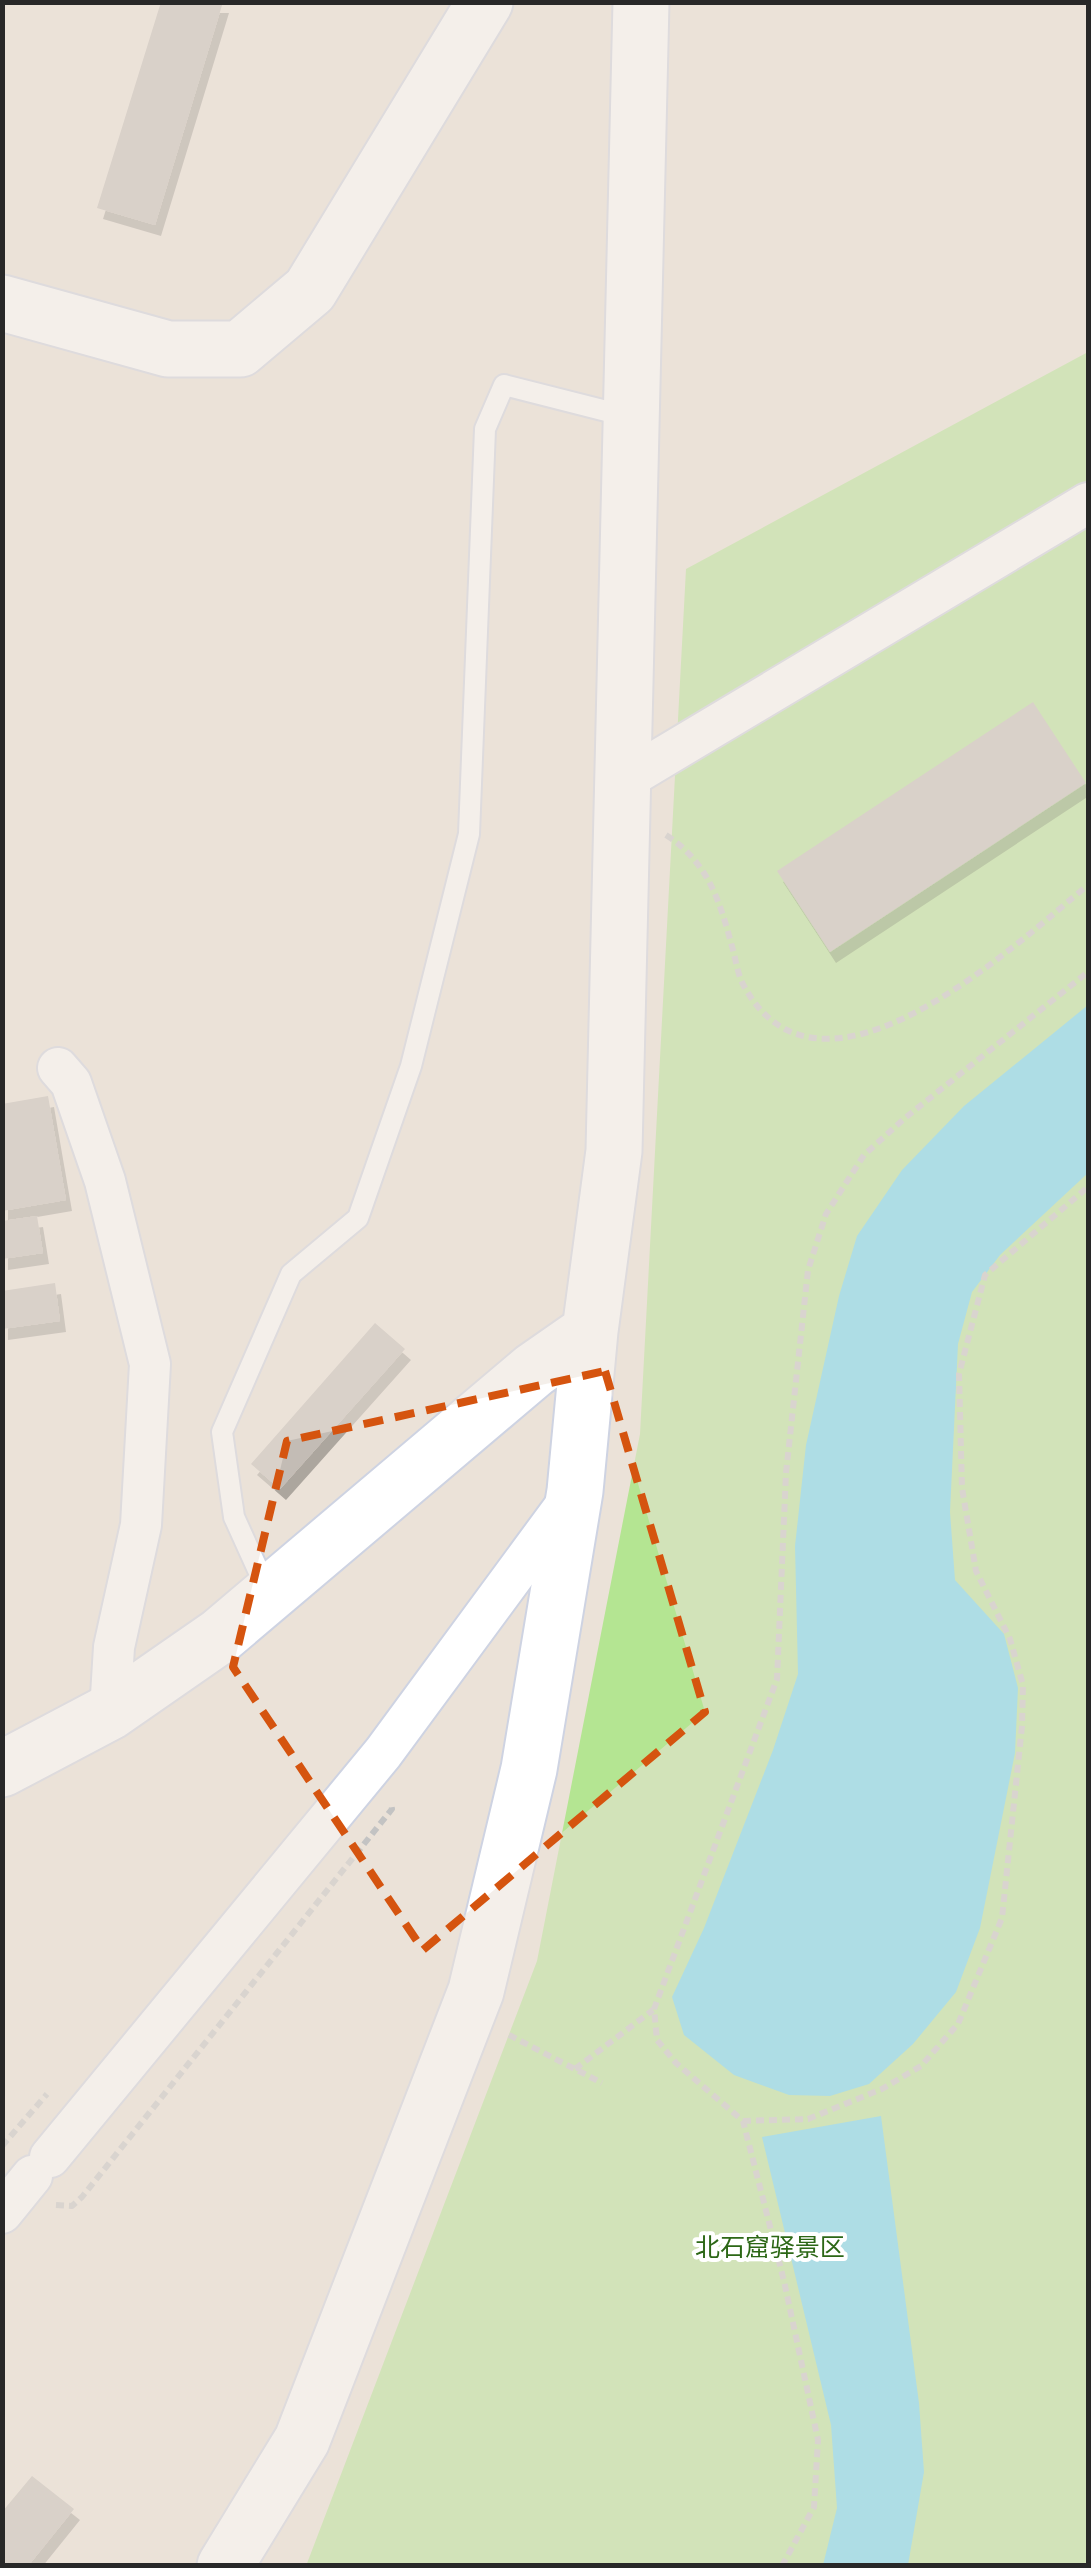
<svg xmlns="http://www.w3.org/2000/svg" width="1091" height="2568" font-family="Poppins,'Noto Sans SC',sans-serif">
<defs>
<filter id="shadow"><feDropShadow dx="6" dy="11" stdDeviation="0" flood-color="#0004"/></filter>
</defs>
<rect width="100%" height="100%" fill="#ebe2d8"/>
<!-- green -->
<path fill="#b4e592" d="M1088 352V2565L306 2566 537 1961 640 1434 686 569Z"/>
<!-- water -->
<path fill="#65d7f3" d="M1088 1005V1173L1000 1255 972 1292 958 1344 950 1512 955 1580 1004 1634 1018 1688 1015 1753 980 1928 956 1992 913 2044 869 2084 830 2096 789 2095 734 2075 684 2035 672 1997 704 1928 773 1750 798 1674 795 1546 806 1445 839 1296 857 1236 902 1170 964 1106Z
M881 2116 919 2403 924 2472 908 2565H823L837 2508 831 2425 762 2137Z"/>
<!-- building -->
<path fill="#c3bcb5" filter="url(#shadow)" d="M161 2H223L155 225 97 208Z
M1033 702 1086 783 830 952 777 871Z
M48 1096 66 1200 2 1211V1104Z
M37 1216 43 1253 2 1259V1221Z
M55 1283 60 1321 2 1329V1291Z
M375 1323 405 1349 280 1489 251 1464Z
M32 2476 74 2509 28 2566H2V2512Z"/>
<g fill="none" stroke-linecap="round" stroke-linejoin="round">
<defs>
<path id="lane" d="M268 1592 234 1517 222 1432 291 1274 358 1218 411 1066 469 834 485 429 504 385 630 417"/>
<path id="street" d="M623 781 1088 503
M58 1068 71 1083 105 1181 150 1364 141 1525 114 1647 110 1712
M50 2157 383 1753 570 1499
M2 2213 32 2176"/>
<path id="secondary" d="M2 303 168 349H240L310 290 485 2
M2 1769 110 1712 221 1635 534 1370 590 1331
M225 2566 302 2440 476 1991 529 1769 575 1491 590 1331 614 1151 641 2"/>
</defs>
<!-- lane casing -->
<use href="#lane" stroke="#ced3e2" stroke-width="24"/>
<!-- street casing -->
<use href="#street" stroke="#ced3e2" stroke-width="44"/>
<!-- secondary casing -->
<use href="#secondary" stroke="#ced3e2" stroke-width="59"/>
<!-- path -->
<path stroke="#c3c3c3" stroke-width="6" stroke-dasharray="8 5" stroke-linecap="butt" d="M666 835C709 863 720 902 733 950 736 961 738 976 744 986 821 1128 1015 945 1088 885
M509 2035 602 2083
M575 2069 653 2010
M743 2121 808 2119 882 2089 921 2066 958 2024 1002 1918 1022 1726 1023 1685 1010 1639 976 1571 962 1488 959 1374 985 1275 1088 1187
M2 2146 47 2094
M56 2205 72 2206 82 2197 392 1809 391 1803
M782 2566 814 2507 818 2440 784 2281 743 2121 676 2063 657 2040 654 2009 777 1679 786 1473 808 1270 826 1214 864 1155 905 1118 1088 972"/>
<!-- lane -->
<use href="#lane" stroke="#fff" stroke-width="20"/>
<!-- street -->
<use href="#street" stroke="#fff" stroke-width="40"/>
<!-- secondary -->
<use href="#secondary" stroke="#fff" stroke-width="55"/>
</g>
<!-- marked area -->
<path d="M0 0H1091V2568H0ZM605 1371 705 1712 423 1950 233 1667 287 1441Z" fill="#ebe2d8" fill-opacity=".55" fill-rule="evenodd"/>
<path fill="none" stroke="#d5540f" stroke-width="8" stroke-dasharray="20 12" stroke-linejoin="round" d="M605 1371 705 1712 423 1950 233 1667 287 1441Z"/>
<g text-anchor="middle" stroke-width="8" stroke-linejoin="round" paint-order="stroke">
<!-- park labels -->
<g font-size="25" fill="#2c6716" stroke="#fff">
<text x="770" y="2256">北石窟驿景区</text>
</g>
</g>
<!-- border -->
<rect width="1091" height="2568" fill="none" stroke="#282828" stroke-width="10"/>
</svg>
